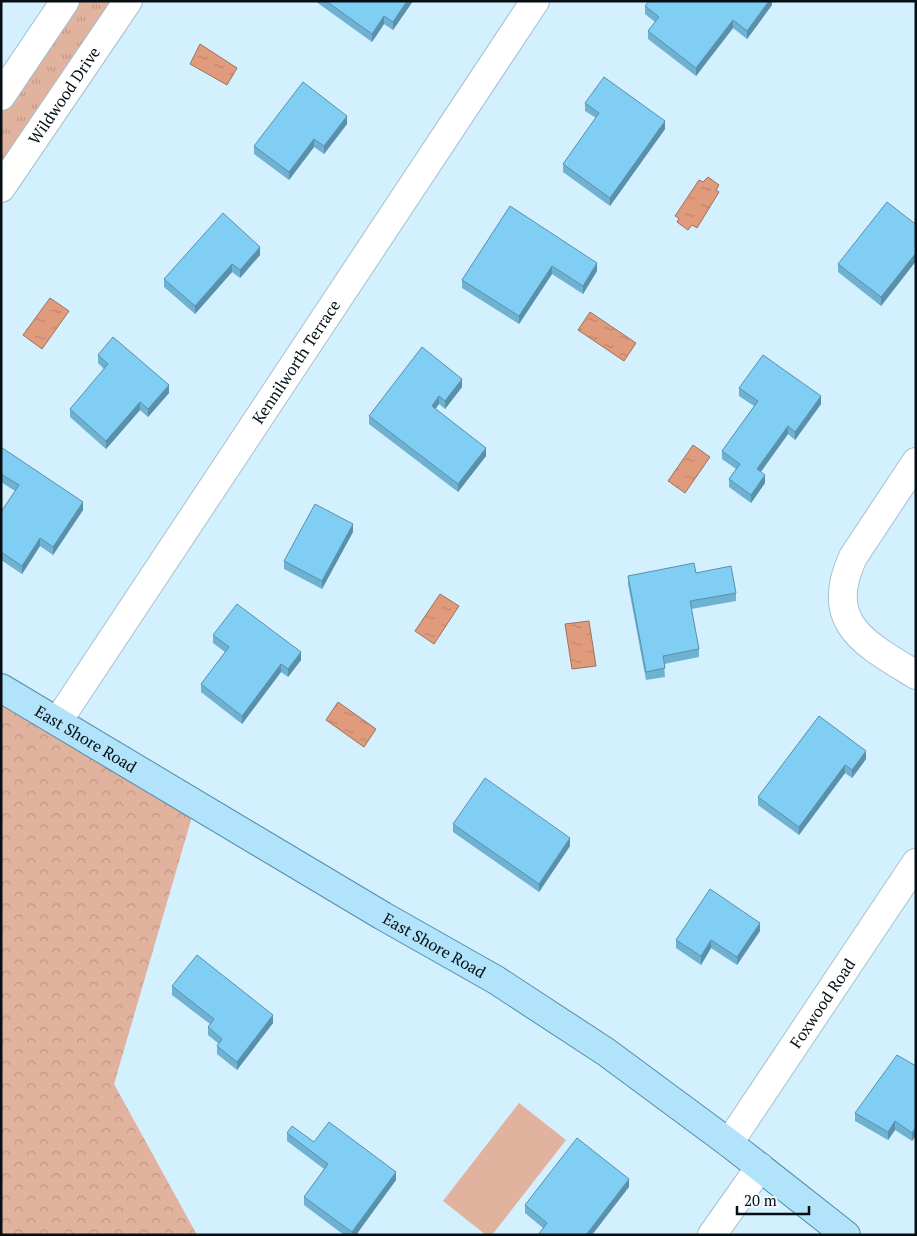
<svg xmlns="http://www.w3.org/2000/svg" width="917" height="1236" font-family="'PT Serif',serif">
<defs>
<pattern id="grass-tufts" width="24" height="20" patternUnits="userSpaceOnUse" patternTransform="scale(1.25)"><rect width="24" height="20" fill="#e1b29d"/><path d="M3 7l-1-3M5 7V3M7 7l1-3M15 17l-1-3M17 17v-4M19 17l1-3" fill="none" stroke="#c09886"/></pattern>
<pattern id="forest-crowns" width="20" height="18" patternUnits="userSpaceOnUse" patternTransform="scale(1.25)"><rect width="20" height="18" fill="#e1b29d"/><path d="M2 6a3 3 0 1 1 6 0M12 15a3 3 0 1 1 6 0" fill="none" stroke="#c09886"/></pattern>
<pattern id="water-ripples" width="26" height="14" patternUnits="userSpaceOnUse" patternTransform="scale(1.25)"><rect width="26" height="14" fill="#e09b7c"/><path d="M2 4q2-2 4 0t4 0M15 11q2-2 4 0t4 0" fill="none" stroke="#bf846a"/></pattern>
</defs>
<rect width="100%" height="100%" fill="#d3f0ff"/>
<!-- grass -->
<path fill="url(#grass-tufts)" d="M65 1H128L1 188V96Z"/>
<!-- forest -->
<path fill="url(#forest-crowns)" d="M1 688 196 803 114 1084 197 1235H1Z"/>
<!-- garden -->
<path fill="#e1b29d" d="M519 1103 566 1140 492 1235H486L443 1201Z"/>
<!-- water -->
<path fill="url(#water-ripples)" stroke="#9f715d" d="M200 44 237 68 227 85 190 64Z
M708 177 719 185 716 190 719 192 697 228 692 225 688 230 677 222 679 218 675 216 699 180 703 182Z
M50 298 69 311 42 349 23 335Z
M590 312 636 343 624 361 578 330Z
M693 445 710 457 685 493 668 481Z
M440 594 459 606 434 644 415 631Z
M589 621 596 666 572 669 565 624Z
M338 702 376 729 364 747 326 720Z"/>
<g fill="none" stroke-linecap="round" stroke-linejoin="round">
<defs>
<g id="minor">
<path d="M1 96 65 1"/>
<path id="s1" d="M1 188 128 1"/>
<path d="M916 462 853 557C822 624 866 644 916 675"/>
<path id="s2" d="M58 721 535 1"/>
<path id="s3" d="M729 1143 916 863"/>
<path d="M712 1235 760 1167"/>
</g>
<g id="major">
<path id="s4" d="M1 688 383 916 496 980 606 1052 729 1143 846 1235"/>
</g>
</defs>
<!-- minor casing -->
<use href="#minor" stroke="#a5c1cf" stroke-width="30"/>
<!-- major casing -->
<use href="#major" stroke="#538ca8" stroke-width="30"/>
<!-- minor -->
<use href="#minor" stroke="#fff" stroke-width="28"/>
<!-- major -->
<use href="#major" stroke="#b1e3fa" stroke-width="28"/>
</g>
<!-- wall -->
<path fill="#6eb1d1" d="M315 1H413L393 30 384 24 372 42Z
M772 1V5L747 39 733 28 696 76 648 39V31L655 22 645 14V6Z
M585 103 665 129 610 206 563 172V164L596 118 585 111Z
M347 124 324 154 314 147 289 180 254 154V146Z
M510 206 597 271 583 294 552 274 519 324 462 288V280Z
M916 222V261L881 306 838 272V264L914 223Z
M260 255 240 278 232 272 195 314 164 287V279Z
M98 355 169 393 148 417 140 410 106 449 70 417V409L104 369 98 363Z
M462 387 445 409 439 404 435 409 486 456 458 492 369 424V416Z
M739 388 821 404 795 440 788 434 761 472 765 483 751 503 729 487V479L736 469 722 459V451L754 406 739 396Z
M1 447 83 510 53 555 40 546 22 574 1 560V512L15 491 1 482Z
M353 532 322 589 284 569V561Z
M696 573 736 593V601L691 609 699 649V657L664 664 665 677 646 680 628 584V576Z
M213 635 301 660 288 677 281 672 242 724 201 692V684L225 652 213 643Z
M819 716 866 759 852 778 845 773 799 835 758 805V797Z
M453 824 570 846 539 892 453 832Z
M760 931 737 965 711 948 701 965 676 948V940Z
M172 986 273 1023 237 1070 217 1054V1046L219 1044 208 1035V1027L210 1024 172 995Z
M916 1066 912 1141 895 1130 888 1140 855 1121V1113Z
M287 1133 314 1142 396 1180 356 1235H344L304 1205V1197L324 1169 287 1141Z
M629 1187 543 1228 525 1213V1205Z"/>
<!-- shaded-wall -->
<path fill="#5a90aa" d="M407 1H413L393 30V22Z
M769 1H772V5L747 39V31Z
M384 16V24L372 42V34Z
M733 20V28L696 76V68Z
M347 116V124L324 154V146Z
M665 121V129L610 206V198Z
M314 139V147L289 180V172Z
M260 247V255L240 278V270Z
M916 253V261L881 306V297Z
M597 263V271L583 294V286Z
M232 264V272L195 314V306Z
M552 266V274L519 324V316Z
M462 379V387L445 409V401Z
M169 385V393L148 417V409Z
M439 396V404L432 414V406Z
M821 396V404L795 440V432Z
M140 402V410L106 449V441Z
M788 426V434L757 477V469Z
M486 448V456L458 492V484Z
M765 475V483L751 503V495Z
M83 502V510L53 555V547Z
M353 524V532L322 589V581Z
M40 538V546L22 574V566Z
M301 652V660L288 677V669Z
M281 664V672L242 724V716Z
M866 751V759L852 778V770Z
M845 765V773L799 835V827Z
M570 838V846L539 892V884Z
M760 923V931L737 965V957Z
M711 940V948L701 965V956Z
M273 1015V1023L237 1070V1062Z
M895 1121V1130L888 1140V1132Z
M916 1127V1136L912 1141V1133Z
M396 1172V1180L356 1235H352V1232Z
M629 1179V1187L592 1235H586Z"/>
<!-- building -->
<path fill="#80cef3" stroke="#5a90aa" d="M326 1H407L393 22 384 16 372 34Z
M649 1H769L747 31 733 20 696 68 648 31 659 17 645 6Z
M604 77 665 121 610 198 563 164 599 113 585 103Z
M303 82 347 116 324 146 314 139 289 172 254 146Z
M887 202 914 223 916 222V253L881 297 838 264Z
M510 206 597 263 583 286 552 266 519 316 462 280Z
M223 213 260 247 240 270 232 264 195 306 164 279Z
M113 337 169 385 148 409 140 402 106 441 70 409 108 364 98 355Z
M422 347 462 379 445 401 439 396 432 406 486 448 458 484 369 416Z
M763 355 821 396 795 432 788 426 757 469 765 475 751 495 729 479 740 464 722 451 758 401 739 388Z
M1 447 83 502 53 547 40 538 22 566 1 552V512L19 485 1 474Z
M315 504 353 524 322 581 284 561Z
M694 563 696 573 731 566 736 593 690 601 699 649 663 656 665 668 646 672 628 576Z
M237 604 301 652 288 669 281 664 242 716 201 684 229 647 213 635Z
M819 716 866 751 852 770 845 765 799 827 758 797Z
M485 778 570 838 539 884 453 824Z
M710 889 760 923 737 957 711 940 701 956 676 940Z
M197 955 273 1015 237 1062 217 1046 222 1039 208 1027 214 1019 172 986Z
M897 1055 916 1066V1127L912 1133 895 1121 888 1132 855 1113Z
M329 1122 396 1172 352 1232 304 1197 328 1164 287 1133 292 1126 314 1142Z
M577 1138 629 1179 586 1235H538L547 1223 525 1205Z"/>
<g text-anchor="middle" stroke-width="4" stroke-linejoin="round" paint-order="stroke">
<!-- street labels -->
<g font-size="16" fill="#060f14" stroke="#f3f9fc">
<text dy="6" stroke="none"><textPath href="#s1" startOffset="112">Wildwood Drive</textPath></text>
<text dy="6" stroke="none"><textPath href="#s2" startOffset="431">Kennilworth Terrace</textPath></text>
<text dy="6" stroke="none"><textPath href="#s4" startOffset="99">East Shore Road</textPath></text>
<text dy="6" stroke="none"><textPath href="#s4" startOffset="504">East Shore Road</textPath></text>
<text dy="6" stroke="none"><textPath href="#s3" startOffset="168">Foxwood Road</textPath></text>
</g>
</g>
<!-- border -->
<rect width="917" height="1236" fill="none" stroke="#060f14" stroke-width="5"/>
<!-- scale -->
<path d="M737 1206v8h72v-8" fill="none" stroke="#060f14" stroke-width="2.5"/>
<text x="744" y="1206" font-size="15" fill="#060f14" stroke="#f3f9fc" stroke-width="4" paint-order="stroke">20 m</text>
</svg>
